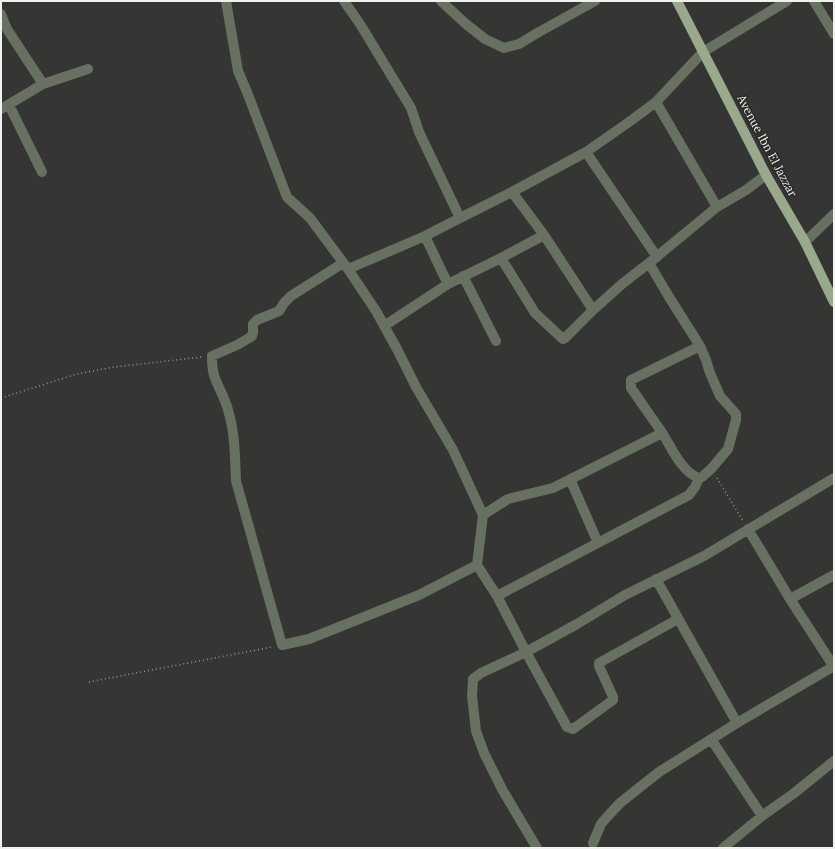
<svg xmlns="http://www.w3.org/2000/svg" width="835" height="849" font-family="Lora,serif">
<rect width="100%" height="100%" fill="#353533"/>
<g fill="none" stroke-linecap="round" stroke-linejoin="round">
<!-- path -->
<path stroke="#949492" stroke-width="1.5" stroke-dasharray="1 3" stroke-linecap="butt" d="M1 398 77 374 114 367 202 357
M717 478 743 521
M89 682 272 647"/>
<!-- minor -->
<path stroke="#687061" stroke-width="10" d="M226 1 238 71 247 92 287 197 310 218 348 269 376 311 398 351 416 387 453 450 483 515
M344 1 360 24 411 108 419 132 460 218
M441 1 466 24 485 39 504 48 519 44 539 32 595 1
M814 1 834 34
M1 14 7 29 43 84
M656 102 717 207
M9 105 42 172
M1 109 43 84 88 69
M586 152 657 257
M512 192 544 235 593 310
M425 236 444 276 448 284 501 258 544 235
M805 242 834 214
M501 258 535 313 563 339 565 338 593 310 622 284 649 263 717 207 746 190 766 175
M343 263 291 296 284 303 279 311 257 320 253 324V332L252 336 249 338 237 345 212 356C212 363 212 371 215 378 219 389 225 398 228 410 235 432 235 457 236 481L282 645 309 639 419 595 477 565
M649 263 669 297 700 346 706 360 710 373 720 396 736 414V420L728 449 711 469 702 477 699 478C681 472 671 446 661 431 651 417 641 402 631 388V380L700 346
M348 269 425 236 460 218 512 192 586 152 629 122 656 102 703 52 787 1
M463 276 496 341
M384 326 448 284
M662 433 553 488 508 499 483 515 477 565 497 596 526 652 567 727 573 729 613 700V697L599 666V663L678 619
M570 479 598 543
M748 529 790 599 834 667
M656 579 737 723
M497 596 689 495 695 487 699 478
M790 599 834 575
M711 739 762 816
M593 843 601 824 607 817 620 803 659 772 737 723 834 666
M537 848 503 791 484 753 476 731 472 696 473 679 481 673 526 652 577 624 625 595 704 556 834 478
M723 848 762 816 793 794 834 761"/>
<!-- major -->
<path stroke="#99a98b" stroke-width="10" d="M677 1 766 175 805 242 834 302"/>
</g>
<g text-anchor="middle" stroke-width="3.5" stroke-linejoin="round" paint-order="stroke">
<!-- street labels -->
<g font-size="12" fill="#f0f0ef" stroke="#2b2b29">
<text transform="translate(767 146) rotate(62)" y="4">Avenue Ibn El Jazzar</text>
</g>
</g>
<!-- border -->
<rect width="835" height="849" fill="none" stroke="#f0f0ef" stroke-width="4"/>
</svg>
